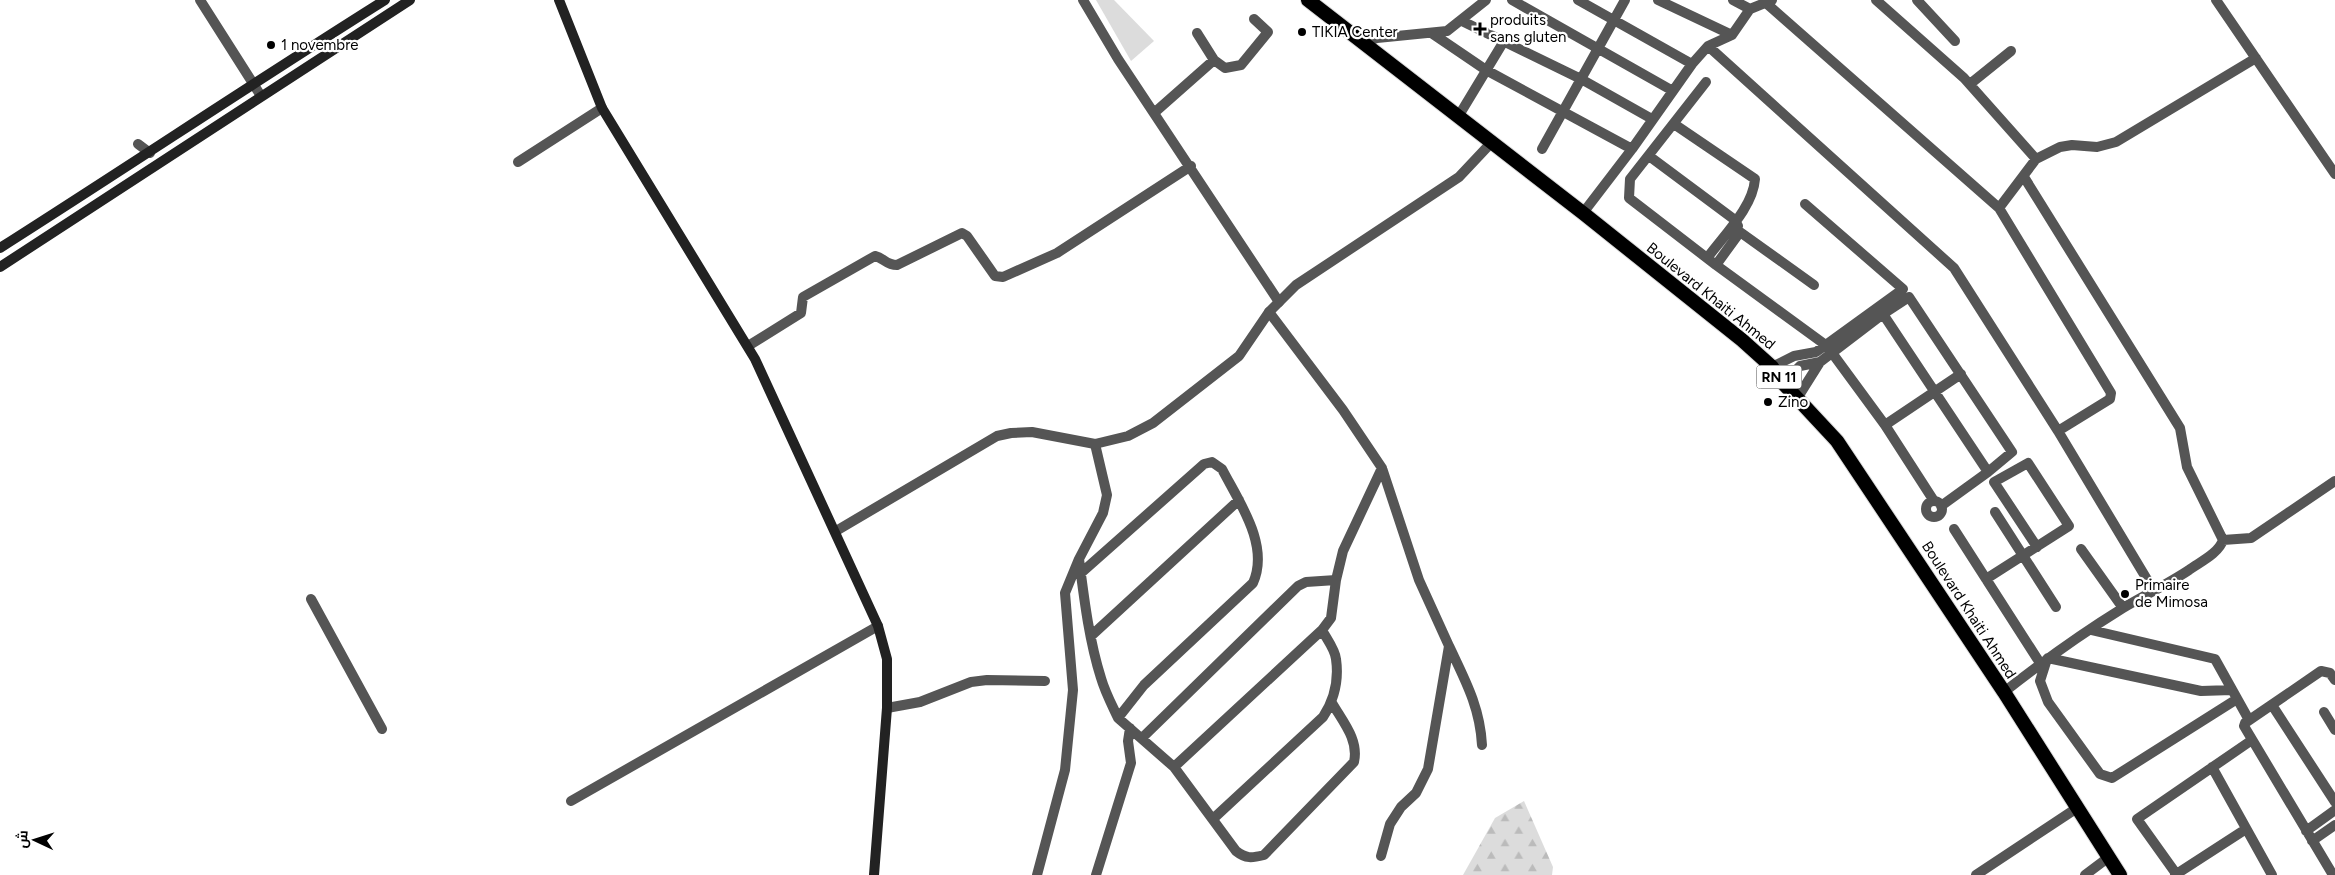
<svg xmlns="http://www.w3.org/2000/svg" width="2335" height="875" font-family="Figtree,Cairo,sans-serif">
<defs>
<pattern id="forest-firs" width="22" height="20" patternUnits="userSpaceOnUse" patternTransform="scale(1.25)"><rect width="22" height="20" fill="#dcdcdc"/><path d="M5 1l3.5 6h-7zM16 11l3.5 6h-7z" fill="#bbb"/></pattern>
</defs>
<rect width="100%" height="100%" fill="#fff"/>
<!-- grass -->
<path fill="#dcdcdc" d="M1096 0H1114L1154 41 1131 61Z"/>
<!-- forest -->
<path fill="url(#forest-firs)" d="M1524 801 1553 867 1552 875H1463L1495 818Z"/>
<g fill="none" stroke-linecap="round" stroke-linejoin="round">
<defs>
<path id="trunk" d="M1308 0 1583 213 1742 340 1772 367 1783 383 1837 441 2004 692 2120 875"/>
</defs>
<!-- trunk casing -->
<use href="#trunk" stroke="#dbdbdb" stroke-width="16"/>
<!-- minor -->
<path stroke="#555" stroke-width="10" d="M200 0 261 96
M1083 0 1118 59 1279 302
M1512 0 1673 91
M1578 0 1692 64
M1658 0 1732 35
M1733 0 1750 9
M1876 0 1964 78 2036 159
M1917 0 1955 41
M2216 0 2335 174
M1766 3 1999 208 2111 393 2110 399 2058 431
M1462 21 1581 79 1652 119
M1197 33 1214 60 1225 68 1241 65 1268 32 1254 19
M1433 34 1486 70 1632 149
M1364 42 1377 38 1447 31 1486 0
M1708 46 1954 268 2058 431 2154 591
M1706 82 1630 179 1629 198 1716 265 1827 346 1885 425 1934 501
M1970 84 2011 51
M1154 113 1214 60
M1458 117 1504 41
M1674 124 1755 179C1753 207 1725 234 1708 257
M138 144 150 153
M1542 149 1625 0
M1649 156 1735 220 1738 226
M518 162 602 108
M1999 208 2036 159 2060 147 2072 145 2097 147 2116 142 2256 58
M1583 213 1632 149 1692 64 1708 46 1732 35 1750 9 1772 0
M1716 265 1740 232 1814 285
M1269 312 1343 410 1382 468 1419 580 1449 646 1428 769 1416 793 1401 807 1390 824 1381 856
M1883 314 1988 472
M748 346 801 313 803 297 875 256C884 258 886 265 897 265L962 233 967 236 995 276 1003 277 1057 253 1191 166
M1772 367 1794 356 1816 352 1903 289 1805 204
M1783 383 1800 366 1820 362
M1798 397 1820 362 1883 314 1909 297 2012 452 1988 472 1941 506
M1885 425 1961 374
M1926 509a8 8 0 1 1 16 0a8 8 0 1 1-16 0Z
M1995 512 2056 607
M1954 529 2040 663
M2223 540 2251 538 2335 481
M2081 549 2123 608
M1079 559C1084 598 1089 640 1101 678 1105 692 1112 705 1118 718L1144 685 1253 583C1270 545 1239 502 1222 469L1212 462 1204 464 1081 573
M1986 579 2069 526 2028 463 1994 482 2037 547
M311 599 382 729
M2091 630 2215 659 2249 720
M1091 636 1239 500
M1449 646C1465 680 1480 707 1482 745
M2048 658 2201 691 2232 690
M2047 659 2040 681 2048 702 2100 774 2112 778 2237 699
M2004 692C2042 662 2081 634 2123 608 2145 595 2168 584 2189 570 2200 562 2219 553 2223 540L2187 467 2180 428 2024 177
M2272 705 2335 802
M887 708 920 702 971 682 987 680 1045 681
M2324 712 2335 730
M1118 718 1174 767 1236 851C1246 859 1252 858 1264 855L1354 762C1359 740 1343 722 1332 703
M1142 738 1298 586 1306 582 1336 580
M1174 767 1322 630 1331 618 1336 580 1343 551 1382 468
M2212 767 2272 875
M571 801 878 626
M1214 818 1323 717C1334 700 1339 680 1336 659 1335 649 1326 638 1322 630
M2306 831 2335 810
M2312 841 2335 825
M1037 875 1065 770 1073 690 1065 593 1079 559 1103 513 1107 495 1095 444
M1096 875 1131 763 1128 741 1130 728
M1976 875 2077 808
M2085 875 2109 857
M2175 875 2246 829
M2177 875 2137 819 2252 740
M2333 875 2244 726 2245 723 2321 671 2330 673 2335 680"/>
<!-- tertiary -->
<path stroke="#555" stroke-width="10" d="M836 531 997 436 1011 433 1032 432 1095 444 1128 436 1153 423 1239 356 1269 312 1296 285 1459 177 1491 143"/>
<!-- secondary -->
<path stroke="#222" stroke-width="10" d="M559 0 602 108 755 359 878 626 887 659V708L874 875
M0 248C129 166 256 81 385 0
M0 267 410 0"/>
<!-- trunk -->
<use href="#trunk" stroke="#000" stroke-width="14"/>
</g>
<!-- markers -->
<g fill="#000" stroke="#fff" stroke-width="2">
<path d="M1477.5 21.5h5v5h5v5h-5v5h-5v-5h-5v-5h5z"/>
<circle cx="1302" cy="32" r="5"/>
<circle cx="271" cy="45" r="5"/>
<circle cx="1768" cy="402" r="5"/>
<circle cx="2125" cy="594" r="5"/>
</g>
<g text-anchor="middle" stroke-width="4.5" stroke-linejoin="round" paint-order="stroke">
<!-- shield labels -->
<rect fill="#fff" stroke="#4c4c4c" stroke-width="1" x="1756.5" y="365.5" width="45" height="23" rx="4"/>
<g font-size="14" font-weight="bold" fill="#000">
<text x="1779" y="382">RN 11</text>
</g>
<!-- poi labels -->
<g font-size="15" fill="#000" stroke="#fff" text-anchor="start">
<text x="1490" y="25">produits<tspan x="1490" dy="17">sans gluten</tspan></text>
<text x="1312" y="37">TIKIA Center</text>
<text x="281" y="50">1 novembre</text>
<text x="1778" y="407">Zino</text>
<text x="2135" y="590">Primaire<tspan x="2135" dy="17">de Mimosa</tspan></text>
</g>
<!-- street labels -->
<g font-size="15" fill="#000" stroke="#fff">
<text transform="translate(1711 296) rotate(39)" y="5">Boulevard Khaiti Ahmed</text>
<text transform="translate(1969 610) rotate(57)" y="5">Boulevard Khaiti Ahmed</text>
</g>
</g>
<!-- north arrow -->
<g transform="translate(35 840) rotate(274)" stroke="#ffffff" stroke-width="4" paint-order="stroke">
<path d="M0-4L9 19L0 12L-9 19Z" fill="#000000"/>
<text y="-8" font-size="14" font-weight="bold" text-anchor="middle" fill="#000000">ش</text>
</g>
</svg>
